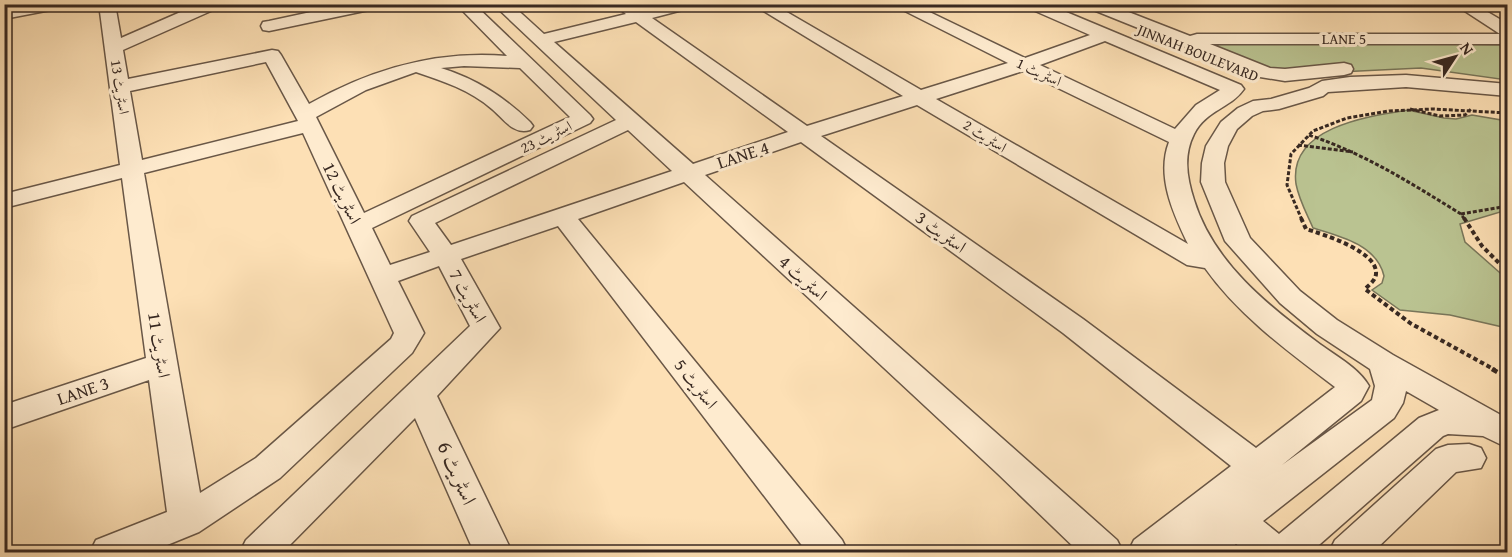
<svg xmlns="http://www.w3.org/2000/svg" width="1512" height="557" font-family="'Gentium Book Plus',Amiri,serif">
<rect width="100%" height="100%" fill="#fde0b5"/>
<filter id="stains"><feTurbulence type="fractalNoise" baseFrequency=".00333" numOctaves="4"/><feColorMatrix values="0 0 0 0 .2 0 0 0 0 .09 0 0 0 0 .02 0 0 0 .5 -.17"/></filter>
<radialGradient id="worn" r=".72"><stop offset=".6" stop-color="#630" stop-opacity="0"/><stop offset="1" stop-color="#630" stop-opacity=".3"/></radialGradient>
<!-- green -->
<path fill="#bac391" stroke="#79765a" stroke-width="1.5" d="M1181 39 1507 45V80L1421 68 1277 75Z
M1408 110 1444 118 1456 119 1472 115 1507 121V210L1460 224 1465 242 1507 279V328L1450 315 1400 310 1372 290 1382 283 1384 276C1377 245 1340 236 1313 228 1307 214 1299 200 1296 184 1288 127 1369 116 1408 110Z"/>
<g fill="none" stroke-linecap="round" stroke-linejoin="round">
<defs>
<path id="minor" d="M28 4H64L56 9 4 19V9Z
M99 4H115L121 38 199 4H222L220 7 123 50 128 79 272 50 278 51 281 55 309 104C371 69 436 50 507 56L456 4H474L590 115 593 119 590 123 372 228 390 265 430 252 409 221 412 216 616 120 493 4H511L544 34 626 14 614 4H633L642 10 666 4H696L694 7 652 18 807 126 903 96 752 4H773L921 90 1008 63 891 4H913L1025 58 1090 35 1026 7 1024 4H1047L1241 85 1244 89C1231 108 1206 110 1194 134 1183 156 1187 178 1194 200 1213 262 1267 305 1317 342 1334 355 1358 367 1369 386L1361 401 1282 465 1372 400 1375 386 1370 369 1317 334 1280 303 1225 241 1201 182 1202 163 1206 146 1221 122 1238 108 1253 101 1271 99 1309 88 1322 81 1350 77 1406 75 1508 84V96L1406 87 1328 92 1323 96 1279 109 1263 111 1252 116 1237 129 1228 146 1224 163 1225 182 1250 238 1300 291 1337 320 1393 355 1508 419V448L1483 436 1448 434 1443 436 1311 552H1247L1236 544 1226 552H1180L1183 545 1174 552H1128L1134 540 1231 466 1063 333 801 142 705 175 1117 540 1123 552H1079L997 473 684 182 578 219 842 540 848 552H807L558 226 461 259 500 328 437 396 512 552H474L415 418 283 552H240L246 540 470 326 439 266 398 281 424 333 412 353 280 478 199 532 150 552H90L96 540 167 512 149 380 4 430V405L146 358 122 178 4 208V194L120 165ZM636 22 788 132 693 164 554 42ZM1105 41 1220 90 1196 105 1175 129 1040 65ZM266 62 298 121 142 160 130 91ZM464 66 520 68 570 117 364 213 316 117 366 90 416 72C443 81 470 90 492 109 504 119 513 135 530 130L533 126 530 122C503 96 476 79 441 68ZM1023 71 1169 142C1156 176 1173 213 1188 244L936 99ZM917 105 1187 265 1205 268C1239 316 1289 352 1335 387L1256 448 1083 319 821 136ZM628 130 672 171 451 245 435 223ZM303 133 394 333 391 339 256 458 200 493 144 173ZM1406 391 1439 410 1419 418 1279 534 1263 521 1394 418 1403 403Z
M348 4H382L374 9 269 31 263 30 261 26 263 22 269 21Z
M1084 4H1108L1190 36 1197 34H1500L1454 4H1474L1508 24V44H1210L1270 68 1285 69 1344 63 1351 65 1353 69 1351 73 1344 75 1285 81 1260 77 1086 7Z
M1469 444 1481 448 1486 458 1481 468 1456 472 1373 552H1329L1335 540 1436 449 1448 445Z"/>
</defs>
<!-- minor casing -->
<use href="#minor" stroke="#695747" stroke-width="3"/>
<!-- path-far2 -->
<path stroke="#382922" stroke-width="3" stroke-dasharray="4 2" stroke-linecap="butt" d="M1410 109 1440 116 1465 115 1471 109
M1309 135C1367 155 1409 182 1461 214L1465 220
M1298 145 1353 152
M1461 214 1508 206
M1302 220 1287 185 1291 154 1313 131 1347 118 1389 111 1433 109 1508 113"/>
<!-- path-far1 -->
<path stroke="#382922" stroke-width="4" stroke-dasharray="4.5 3" stroke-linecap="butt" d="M1301 218 1306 229C1322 234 1385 253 1375 278 1373 282 1368 286 1365 289L1410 323 1495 370
M1464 218 1482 246 1508 272"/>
<!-- path -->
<path stroke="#382922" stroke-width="4.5" stroke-dasharray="6 4" stroke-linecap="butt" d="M1492 369 1508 378"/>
<!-- minor -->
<use href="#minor" fill="#feebcf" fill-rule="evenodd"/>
</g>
<g text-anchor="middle" stroke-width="6" stroke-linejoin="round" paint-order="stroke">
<!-- far-street labels -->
<g font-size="15" fill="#382922" stroke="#feebcf">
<text x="1344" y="44">LANE 5</text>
<text transform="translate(1198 53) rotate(22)" y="5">JINNAH BOULEVARD</text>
<text transform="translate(1039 72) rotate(25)" y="5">اسٹریٹ 1</text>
<text transform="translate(120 87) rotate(81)" y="5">اسٹریٹ 13</text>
<text transform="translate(985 136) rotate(32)" y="5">اسٹریٹ 2</text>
<text transform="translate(546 137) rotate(-26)" y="5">اسٹریٹ 23</text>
</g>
<!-- street labels -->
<g font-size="18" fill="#382922" stroke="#feebcf">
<text transform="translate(743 155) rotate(-18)" y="6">LANE 4</text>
<text transform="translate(342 193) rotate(64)" y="6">اسٹریٹ 12</text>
<text transform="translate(941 232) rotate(36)" y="6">اسٹریٹ 3</text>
<text transform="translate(803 278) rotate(42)" y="6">اسٹریٹ 4</text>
<text transform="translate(468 296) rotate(61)" y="6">اسٹریٹ 7</text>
<text transform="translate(159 345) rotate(81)" y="6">اسٹریٹ 11</text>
<text transform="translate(696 384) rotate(52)" y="6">اسٹریٹ 5</text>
<text transform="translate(83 391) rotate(-19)" y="6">LANE 3</text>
</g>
<!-- near-street labels -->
<g font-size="21" fill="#382922" stroke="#feebcf">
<text transform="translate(457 473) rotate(66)" y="7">اسٹریٹ 6</text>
</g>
</g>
<!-- margin -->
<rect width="1512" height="557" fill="none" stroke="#fde0b5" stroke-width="24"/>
<rect x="6" y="6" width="1500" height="545" fill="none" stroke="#382922" stroke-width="3"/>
<rect x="12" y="12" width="1488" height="533" fill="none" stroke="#382922" stroke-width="1.5"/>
<!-- north arrow -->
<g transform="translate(1455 57) rotate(54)" stroke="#feebcf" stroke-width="4.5" paint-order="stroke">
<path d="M0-4.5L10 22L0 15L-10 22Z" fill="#382922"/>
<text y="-9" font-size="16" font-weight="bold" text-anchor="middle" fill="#382922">N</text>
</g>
<rect width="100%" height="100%" filter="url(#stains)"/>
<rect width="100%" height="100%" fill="url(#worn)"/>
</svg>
